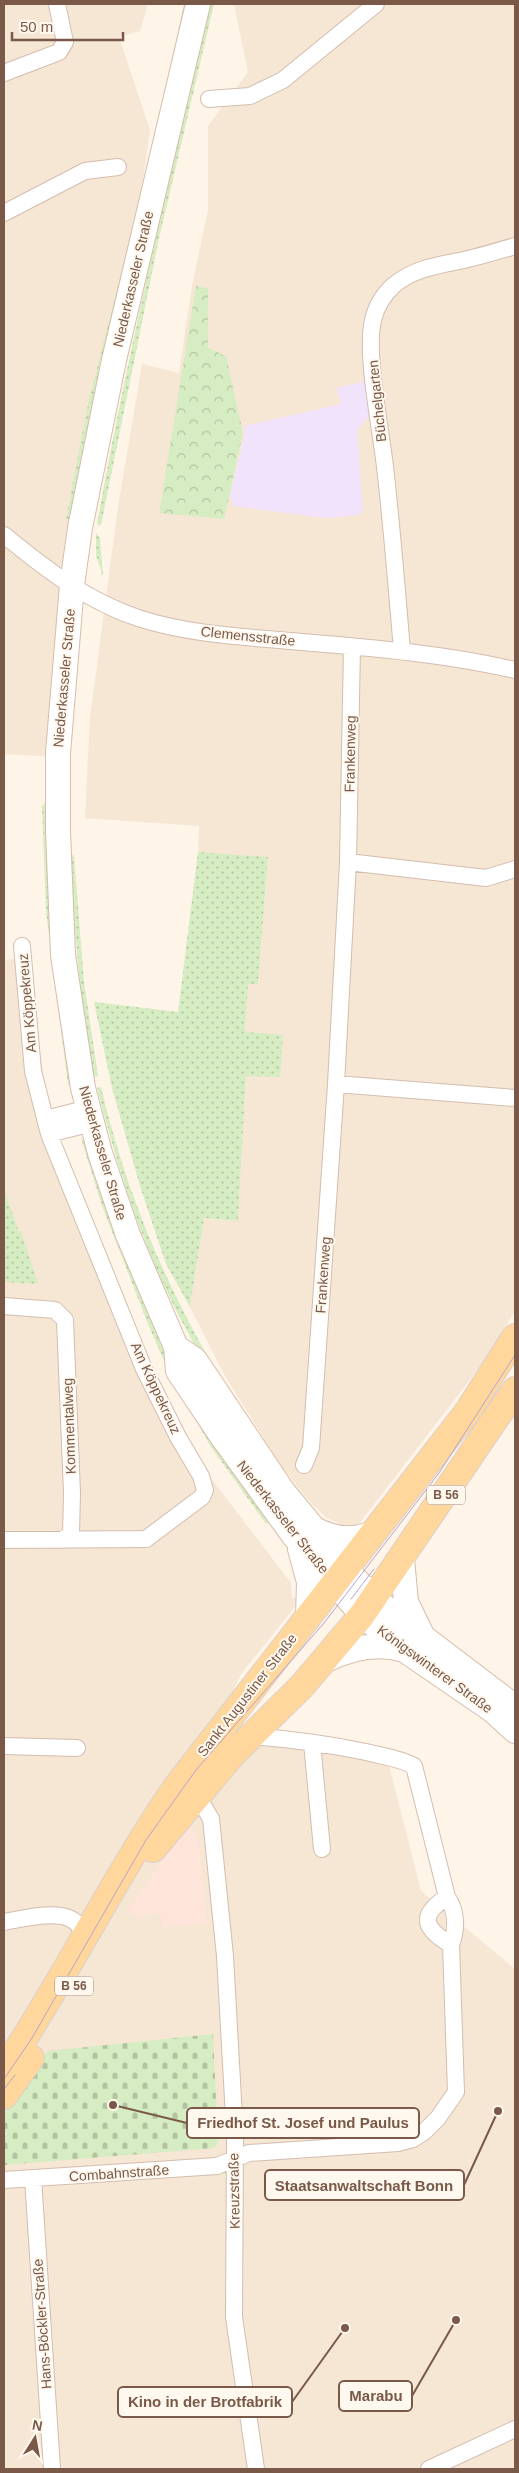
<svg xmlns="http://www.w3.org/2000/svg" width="519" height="2473" font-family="Helvetica,sans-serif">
<defs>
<pattern id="grass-dots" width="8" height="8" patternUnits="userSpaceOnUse" patternTransform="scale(1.25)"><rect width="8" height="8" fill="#d6edc3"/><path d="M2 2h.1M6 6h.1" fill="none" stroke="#b3c3a0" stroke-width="1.8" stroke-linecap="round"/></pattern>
<pattern id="cemetery-stones" width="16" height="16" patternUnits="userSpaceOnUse" patternTransform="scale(1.25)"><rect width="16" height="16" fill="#d6edc3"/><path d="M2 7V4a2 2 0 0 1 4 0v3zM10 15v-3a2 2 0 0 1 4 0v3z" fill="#b3c3a0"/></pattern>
<pattern id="park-crowns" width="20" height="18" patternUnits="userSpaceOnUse" patternTransform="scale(1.25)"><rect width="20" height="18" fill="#d6edc3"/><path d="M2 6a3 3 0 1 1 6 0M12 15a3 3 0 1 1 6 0" fill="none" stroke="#b3c3a0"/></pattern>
</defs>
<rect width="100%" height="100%" fill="#fef4e7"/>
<!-- residential -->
<path fill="#f6e6d4" d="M4 4H148L140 31 119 37 150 130 60 757 4 754Z
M234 4H515V1311L482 1364 358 1525 348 1527 327 1518 311 1503 281 1466 224 1374 190 1307 204 1218 238 1221 246 1075 280 1077 245 1032 248 983 258 984 268 858 198 852 199 826 85 818 90 718 118 507 142 364 179 373 192 286 208 210V126L248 72Z
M28 957 47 1104 77 1189 169 1412 210 1477 291 1583 292 1598 301 1599 241 1674 228 1701 207 1729 389 1765 421 1891 515 1969V2469H4V960Z"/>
<!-- commercial -->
<path fill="#ffe4da" d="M190 1829 196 1833 198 1838 207 1924 162 1927 161 1914H146L142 1919 127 1911 184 1831Z"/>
<!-- education -->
<path fill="#f1e3fb" d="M367 381 370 415 357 430 363 511 359 515 325 518 233 506 230 496 245 433 244 426 341 404 337 388Z"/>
<!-- grass -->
<path fill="url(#grass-dots)" d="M184 4H189L95 394 70 521 66 518 89 400 151 155Z
M210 4H214L158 243 101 525 97 524C128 350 170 177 210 4Z
M96 533 100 538 103 577 96 555Z
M45 803 49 905 72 1085H68L46 911 42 806Z
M198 852 268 857 258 984H248L245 1032 283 1035 280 1077 246 1076 238 1221 204 1218 190 1307 166 1264 140 1186 112 1088 94 1002 178 1012Z
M71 854 74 856 84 982 98 1076 94 1077C80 1003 74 930 71 854Z
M101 1087C127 1197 167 1289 225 1386 205 1367 194 1343 181 1320 141 1243 119 1172 97 1088Z
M81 1138 86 1144 104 1202 175 1375 230 1469 269 1521 266 1524 211 1447 171 1377 148 1324 102 1206Z
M4 1190 19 1232 21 1231 38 1284 4 1282Z"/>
<!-- cemetery -->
<path fill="url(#cemetery-stones)" d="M213 2034 218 2143 214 2148 4 2165V2113L48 2051Z"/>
<!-- park -->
<path fill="url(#park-crowns)" d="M196 286 208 288V348L226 356 243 433 224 519 159 513Z"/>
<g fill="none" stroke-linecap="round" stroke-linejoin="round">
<defs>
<path id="street" d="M4 73 59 52 65 42 57 4
M209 99 250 96 283 80 376 4
M4 213 85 171 118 167
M4 535C44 568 87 601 138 618 190 635 248 637 302 642 374 648 445 654 515 670
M402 651C397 590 392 528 385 467 381 430 365 353 373 320 376 307 384 294 394 285 415 268 439 265 464 260 481 256 498 251 515 246
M348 862 486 878 515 869
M336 1084 515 1098
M45 1119 89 1108
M49 1134 92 1123
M4 1306 55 1310 65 1320 72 1493 71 1534 62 1540
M304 1465 311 1448 336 1084 348 862 352 646
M4 1540 146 1539 202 1497 205 1490 201 1476 178 1437 144 1369 49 1134 33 1071 22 946
M312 1743 322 1849
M4 1746 77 1748
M197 1795 211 1819 225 1956 235 2135 234 2317 256 2469
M447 1897C418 1916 424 1928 451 1945
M4 1922C27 1918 82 1902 83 1940
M33 2178 52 2469
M4 2180 217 2166 249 2153 398 2143 413 2139 424 2132 438 2118 456 2092 451 1945C457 1929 457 1911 447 1897L414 1766C399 1758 382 1756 366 1752 327 1744 289 1739 250 1736
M429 2469 515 2429"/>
<path id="secondary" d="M198 4 114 360 80 528 72 585 58 753V831L63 955 83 1088 100 1153 128 1235 176 1347 178 1371 223 1438 294 1536 362 1615 406 1651 492 1710 515 1731
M176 1347 195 1360 282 1490 356 1580 389 1611 515 1707
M313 1528C333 1540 353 1542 375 1532
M300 1549 309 1582 308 1617
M402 1559 406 1602 421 1633
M326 1660C351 1648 378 1642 404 1650"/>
<path id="primary" d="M153 1849 232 1755 302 1686 362 1615 515 1390
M4 2070C66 1977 114 1877 177 1786L468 1411 515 1337
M4 2096 31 2058"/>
</defs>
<!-- street casing -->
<use href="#street" stroke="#d4bdae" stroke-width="18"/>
<!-- secondary casing -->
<use href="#secondary" stroke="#d7bdaa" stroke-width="26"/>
<!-- primary casing -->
<use href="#primary" stroke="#dad1cc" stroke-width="28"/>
<!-- street -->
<use href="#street" stroke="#fff" stroke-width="16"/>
<!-- secondary -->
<use href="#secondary" stroke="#fff" stroke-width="24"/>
<!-- primary -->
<use href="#primary" stroke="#ffd79d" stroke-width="26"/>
<!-- tram -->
<path stroke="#b7a3ca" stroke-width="1" d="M351 1599 374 1569
M4 2079 32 2038 146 1840 196 1770 324 1623 439 1473 515 1355
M4 2089 15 2075"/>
</g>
<g text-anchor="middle" stroke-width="4" stroke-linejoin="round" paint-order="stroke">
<!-- shield labels -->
<g fill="#fff8ef" stroke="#a2897a" stroke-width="1">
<rect x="427" y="1485.5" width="38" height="19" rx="4"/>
<rect x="55" y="1976.5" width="38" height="19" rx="4"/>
</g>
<g font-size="12" font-weight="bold" fill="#7a5948">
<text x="446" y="1499">B 56</text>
<text x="74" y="1990">B 56</text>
</g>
<!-- street labels -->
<g font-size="14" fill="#7a5948" stroke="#fff8ef">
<text transform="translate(133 279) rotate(-77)" y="5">Niederkasseler Straße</text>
<text transform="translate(377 401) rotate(-96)" y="5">Büchelgarten</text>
<text transform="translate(248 636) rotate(6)" y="5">Clemensstraße</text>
<text transform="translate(64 678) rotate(-85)" y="5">Niederkasseler Straße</text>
<text transform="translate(350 754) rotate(-89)" y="5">Frankenweg</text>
<text transform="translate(27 1003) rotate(-95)" y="5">Am Köppekreuz</text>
<text transform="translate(103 1153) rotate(74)" y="5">Niederkasseler Straße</text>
<text transform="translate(323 1275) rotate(-86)" y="5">Frankenweg</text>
<text transform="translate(156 1388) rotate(65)" y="5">Am Köppekreuz</text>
<text transform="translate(69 1426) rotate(-92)" y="5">Kommentalweg</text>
<text transform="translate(283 1517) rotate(52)" y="5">Niederkasseler Straße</text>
<text transform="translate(435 1669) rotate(36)" y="5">Königswinterer Straße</text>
<text transform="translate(247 1695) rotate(-52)" y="5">Sankt Augustiner Straße</text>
<text transform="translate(119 2173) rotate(-4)" y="5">Combahnstraße</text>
<text transform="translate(234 2191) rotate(-91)" y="5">Kreuzstraße</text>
<text transform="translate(42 2324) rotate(-94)" y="5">Hans-Böckler-Straße</text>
</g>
</g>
<!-- callouts -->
<path fill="none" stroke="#7a5948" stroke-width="2" d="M113 2105L187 2123M498 2111L464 2185M456 2320L412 2396M345 2328L292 2402"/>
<g fill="#7a5948" stroke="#fff8ef" stroke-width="2">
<circle cx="113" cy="2105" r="5"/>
<circle cx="498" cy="2111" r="5"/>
<circle cx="456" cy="2320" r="5"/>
<circle cx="345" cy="2328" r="5"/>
</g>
<g fill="#fff8ef" stroke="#7a5948" stroke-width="2">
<rect x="187" y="2108" width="232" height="30" rx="5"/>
<rect x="265" y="2170" width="199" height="30" rx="5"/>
<rect x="339" y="2381" width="73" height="30" rx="5"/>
<rect x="118" y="2387" width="174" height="30" rx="5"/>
</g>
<g font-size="15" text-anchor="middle" font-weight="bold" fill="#7a5948">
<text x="303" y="2128">Friedhof St. Josef und Paulus</text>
<text x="364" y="2191">Staatsanwaltschaft Bonn</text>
<text x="376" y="2401">Marabu</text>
<text x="205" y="2407">Kino in der Brotfabrik</text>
</g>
<!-- border -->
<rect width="519" height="2473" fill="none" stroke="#7a5948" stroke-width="10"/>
<!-- north arrow -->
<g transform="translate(35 2438) rotate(11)" stroke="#fff8ef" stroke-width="4" paint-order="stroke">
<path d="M0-4L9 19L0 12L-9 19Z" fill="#7a5948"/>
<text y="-8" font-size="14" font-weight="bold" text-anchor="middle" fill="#7a5948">N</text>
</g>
<!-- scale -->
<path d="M12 32v8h111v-8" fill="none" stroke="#7a5948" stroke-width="2.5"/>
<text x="20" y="32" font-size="15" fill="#7a5948" stroke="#fff8ef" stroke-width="4" paint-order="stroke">50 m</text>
</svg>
